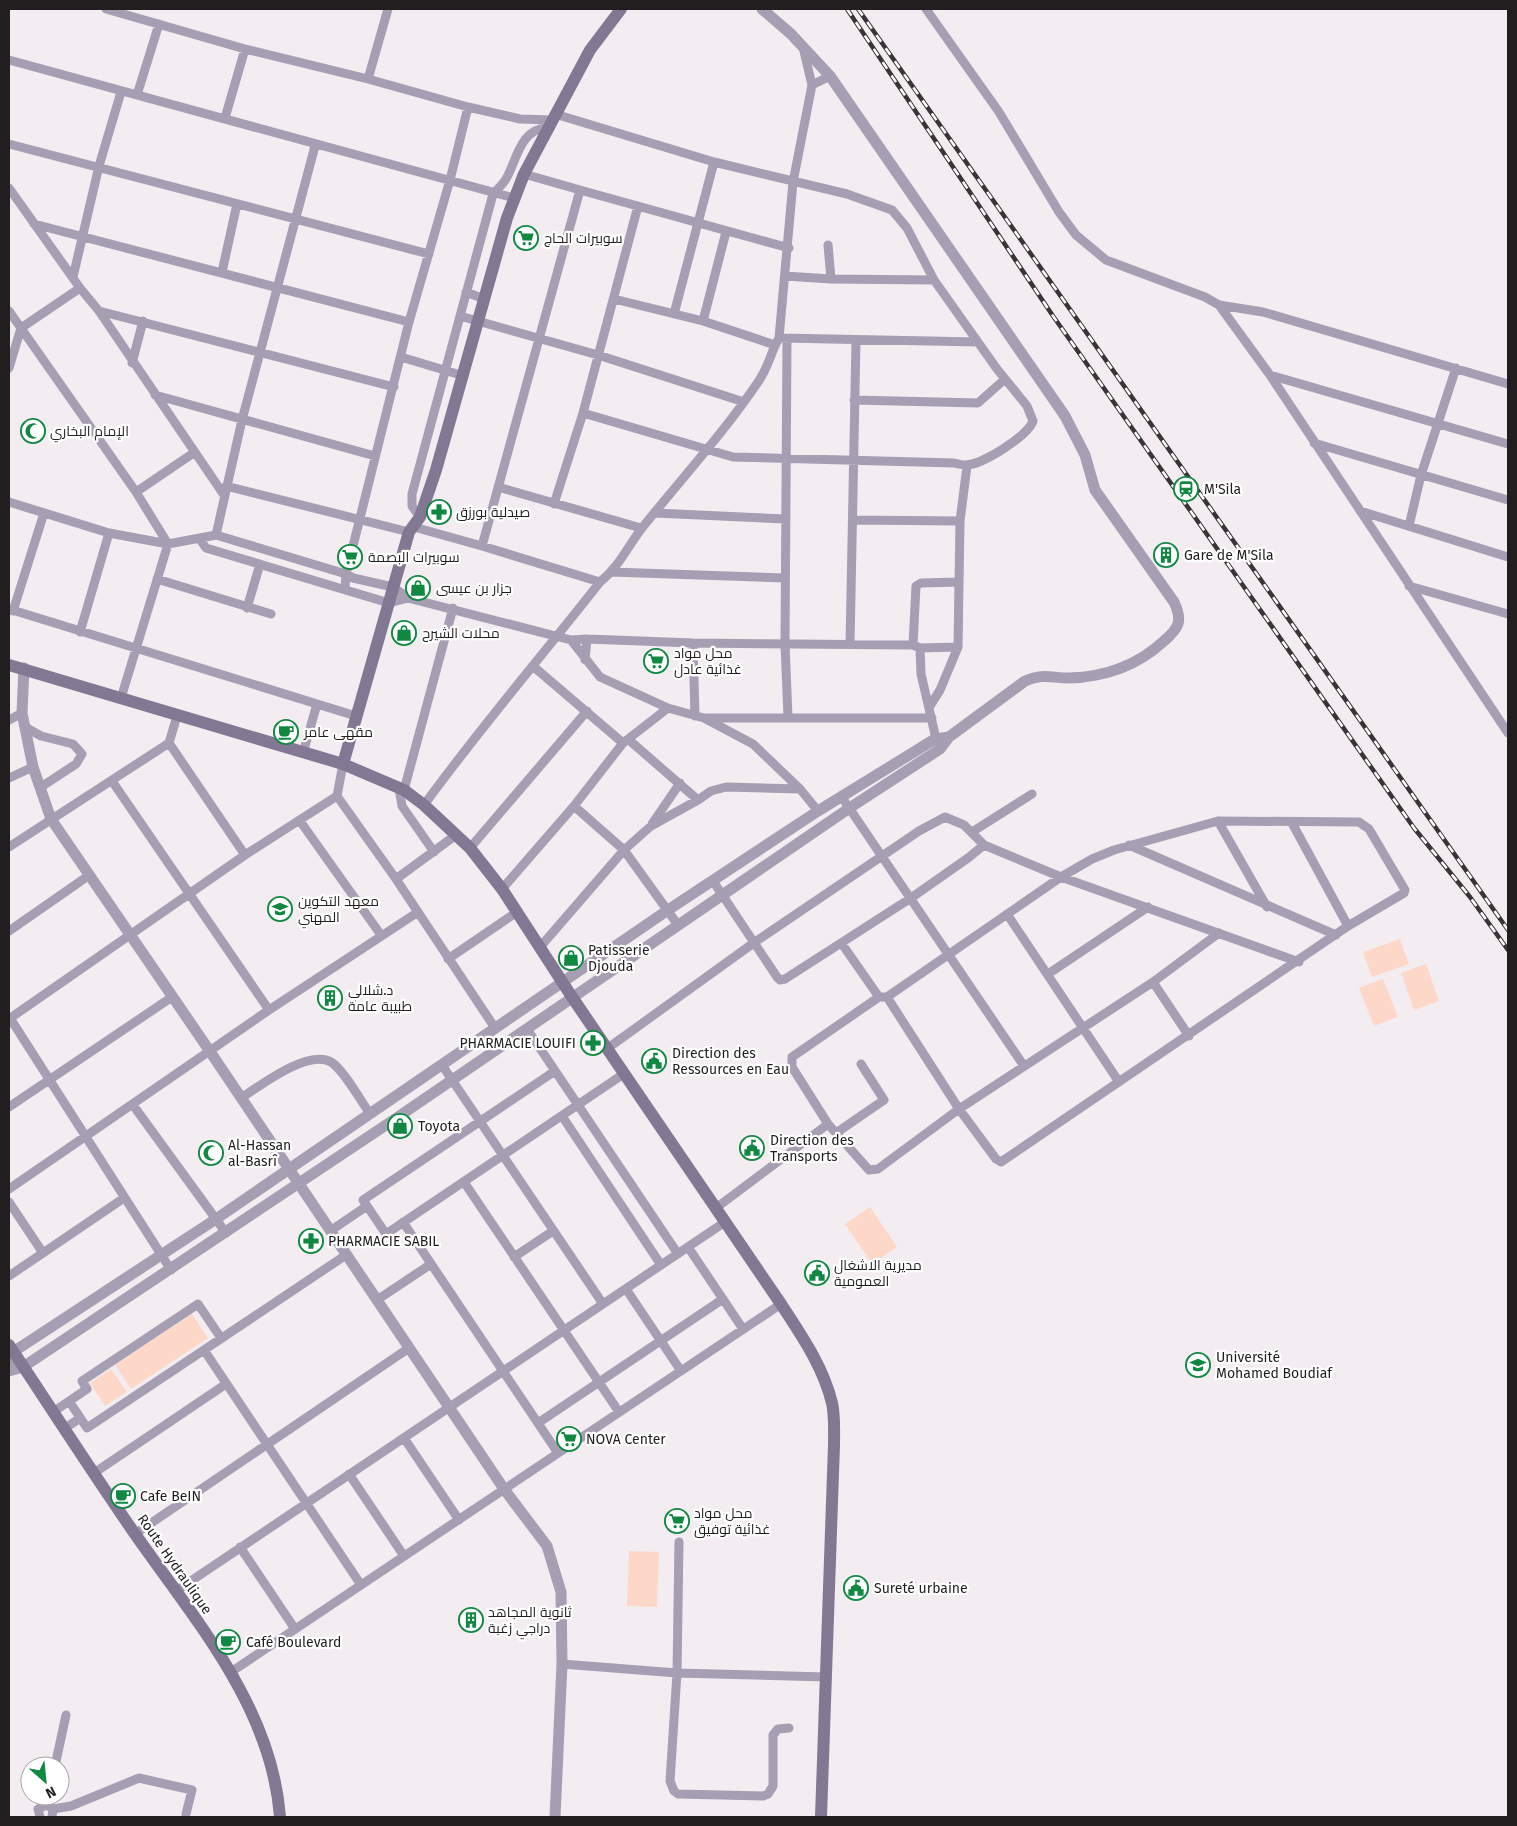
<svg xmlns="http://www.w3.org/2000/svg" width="1517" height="1826" font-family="'Fira Sans',Cairo,sans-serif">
<rect width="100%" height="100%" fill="#f3ecf1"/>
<!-- park -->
<path fill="#fdd8c8" d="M1400 939 1409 964 1372 977 1363 952Z
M1426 964 1439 1001 1414 1010 1401 973Z
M1383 979 1398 1017 1374 1026 1359 988Z
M870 1207 897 1247 872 1264 845 1224Z
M192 1314 208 1338 131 1389 115 1365Z
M111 1369 127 1392 105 1406 90 1383Z
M629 1551 659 1552 657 1607 627 1606Z"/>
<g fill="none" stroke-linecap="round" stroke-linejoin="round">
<!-- minor -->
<path stroke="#a69eb2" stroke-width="9" d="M106 9 245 49 368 79 468 107 520 119 552 120
M926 9 999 112 1059 212 1076 235 1106 260 1205 297 1219 305 1270 375 1508 733
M9 60 514 198
M368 79 388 9
M812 85 830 76
M137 95 159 24
M555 114 714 162 847 194 892 210 907 228 934 280 997 369 1027 406 1033 421C1028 436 982 465 966 465 962 465 958 464 954 463L733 457 583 413
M225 118 245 49
M9 144 429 254
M9 188 80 288 99 311 224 495
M580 190 789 248
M34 224 409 322
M828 245 831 279
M222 272 237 204
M785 276 831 279 934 280
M73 277 99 166 121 92
M466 292 484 299
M614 299 703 321 775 345
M1219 305 1263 312 1508 384
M9 311 136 492 168 544 121 698
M99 311 394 387
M674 314 714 162
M460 316 598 355 744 402
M703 321 726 232
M782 338 978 342
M787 339 785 644 788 717
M401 357 464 376
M132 363 143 321
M9 368 21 328 80 288
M1270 375 1508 444
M155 395 375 456
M854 400 978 403 1005 379
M1314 443 1508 500
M226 486 409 532
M498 487 641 528
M136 492 195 452
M9 502 109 533 168 544 216 535 346 574 353 578 393 587 408 598 571 640 600 677 668 708 704 718 753 744 800 789 818 811
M554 504 583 413 638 206
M1360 511 1508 557
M655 513 786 519
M420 517 412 506V494L493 194C498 189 503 184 506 179 517 160 520 129 547 128
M853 520 960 521
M1409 526 1421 475 1456 368
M414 527 482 546 580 190 524 174
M216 535 242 420 315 146
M199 538 206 548 389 603 408 598
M482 546 600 582
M612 572 785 578
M157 579 271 614
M1409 586 1508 614
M345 589 346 574 409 322 450 180 468 107
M247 608 260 564
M9 609 356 716
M13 611 44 513
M80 632 109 533
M571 640 587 639 693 643 913 645 920 648 958 647
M693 643 695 716
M850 644 856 341
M913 645 916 586 921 583 958 582
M920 648 921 674 937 743
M585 660 587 639
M534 667 623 743
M930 706 940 690 958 647 960 521 967 466
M177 716 169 743 245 855
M707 718H932
M9 720 22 713
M25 727 41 736 73 744 82 754 76 764 41 787
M629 740 698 800 711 791 726 787 800 789
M303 753 317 704
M9 778 33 767
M112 781 269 1010
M399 788 402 806 434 852
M404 790 453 608
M337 796 396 879 495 1028
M841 796 1024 1066
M424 805C480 728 542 656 600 582 619 567 628 546 642 528 681 479 723 434 758 382 769 367 771 351 779 338L793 182 812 85 803 47
M574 806 624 850 678 925
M300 821 381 935
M1218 821 1267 907
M1292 823 1348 926
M652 824 680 783
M972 832 1032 794
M1129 845 1336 935
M9 847 169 743
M470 848 587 711
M396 879 456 835
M713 881 777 977 780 980 785 979 911 898 968 858 984 845
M502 889 574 806 623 743 668 708
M1007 914 1119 1082
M9 931 88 876
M842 944 879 997
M541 946 624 850 651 826 698 800
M448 959 517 912
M1048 974 1148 907
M1153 982 1189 1036
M887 997 959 1109 996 1159 1001 1162 1348 926 1404 893 1405 890 1369 829 1359 822 1218 821 1114 850 1092 859 1061 877 887 997H879L792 1057V1067L828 1124 869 1170 878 1169 959 1109 1153 982 1219 933
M10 1018 171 1270
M9 1019 245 855 337 796 343 764
M527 1029 678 1254
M608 1048 755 942 919 831 945 817 964 825 984 845 1061 877 1299 962
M442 1065 603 1304
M555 1071 363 1200 386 1234 625 1073
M241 1098C260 1086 307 1049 331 1062 343 1069 361 1101 370 1114
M133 1105 226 1233
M9 1107 172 997
M562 1116 661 1265
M836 1133 884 1100 861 1064
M464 1182 619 1412
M9 1189 269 1010 418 912
M9 1202 43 1253
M716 1208 828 1124
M403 1222 558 1453
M330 1231 367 1206
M688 1247 743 1329
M346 1255 204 1350 361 1585
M514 1257 553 1231
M9 1276 124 1198
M626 1289 681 1371
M377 1300 431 1264
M69 1401 87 1428 204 1350
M53 1412 87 1389 82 1381 198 1304 221 1338
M538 1423 723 1299
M64 1429 80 1418
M404 1438 459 1520
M94 1473 226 1384
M349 1474 404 1556
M135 1534 409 1348
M679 1542 677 1673 670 1781 674 1791 678 1794 763 1796 768 1794 773 1786V1735L778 1729 789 1728
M240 1547 295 1629
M176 1591 725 1222
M562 1664 677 1673 826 1677
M231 1672 781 1304
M55 1766 66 1715
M53 1809 71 1806 139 1778 192 1790 186 1814
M40 1817 38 1809 47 1805 53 1809 52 1817"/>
<!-- tertiary -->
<path stroke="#a69eb2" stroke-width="11" d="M24 668 22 713 33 767 51 819 209 1050 504 1489 547 1546 561 1592 562 1664 555 1817
M9 1366 13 1352 216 1219 668 910 818 811 935 739 949 737
M9 1371 23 1367 395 1119 851 807 940 749 949 737 1025 681C1044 673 1051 678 1069 678 1106 677 1137 666 1164 641 1179 628 1183 621 1174 602L1095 490 1085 455 1065 416 830 76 791 34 762 9"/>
<!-- secondary -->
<path stroke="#837894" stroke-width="12" d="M9 665 343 764 409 532 420 517 436 470 507 218 524 174 590 50 621 9
M343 764 404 790 424 805 470 848 502 889 572 997 781 1304C801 1335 823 1366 832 1403 835 1416 834 1432 834 1445L821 1817
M9 1345C51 1408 92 1472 135 1534 196 1621 272 1708 280 1817"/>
<defs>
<path id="rail" d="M847 9 1053 316 1414 828 1470 897 1508 950
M858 9 1508 930"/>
</defs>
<!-- rail casing -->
<use href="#rail" stroke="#383537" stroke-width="4.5"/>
<!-- rail -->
<use href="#rail" stroke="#fff" stroke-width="2.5" stroke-dasharray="8" stroke-linecap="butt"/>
</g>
<!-- icons -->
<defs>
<symbol id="supermarket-ring" viewBox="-11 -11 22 22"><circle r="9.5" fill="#fff" stroke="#118842" stroke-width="1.5"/><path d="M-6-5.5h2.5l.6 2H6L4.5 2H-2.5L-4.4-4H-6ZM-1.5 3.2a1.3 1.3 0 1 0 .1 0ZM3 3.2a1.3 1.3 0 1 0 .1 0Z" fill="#118842"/></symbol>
<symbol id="mosque-ring" viewBox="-11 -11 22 22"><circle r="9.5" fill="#fff" stroke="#118842" stroke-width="1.5"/><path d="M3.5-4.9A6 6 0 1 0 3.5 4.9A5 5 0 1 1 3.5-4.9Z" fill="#118842"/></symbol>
<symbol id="station-ring" viewBox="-11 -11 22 22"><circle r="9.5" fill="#fff" stroke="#118842" stroke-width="1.5"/><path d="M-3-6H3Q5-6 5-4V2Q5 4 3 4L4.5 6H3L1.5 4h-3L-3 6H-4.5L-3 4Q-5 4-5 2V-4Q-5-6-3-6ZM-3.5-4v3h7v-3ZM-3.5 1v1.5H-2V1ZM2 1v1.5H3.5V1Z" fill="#118842"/></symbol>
<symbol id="pharmacy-ring" viewBox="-11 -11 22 22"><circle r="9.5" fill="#fff" stroke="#118842" stroke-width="1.5"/><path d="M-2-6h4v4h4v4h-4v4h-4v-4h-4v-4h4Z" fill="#118842"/></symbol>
<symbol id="building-ring" viewBox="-11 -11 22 22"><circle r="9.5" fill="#fff" stroke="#118842" stroke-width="1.5"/><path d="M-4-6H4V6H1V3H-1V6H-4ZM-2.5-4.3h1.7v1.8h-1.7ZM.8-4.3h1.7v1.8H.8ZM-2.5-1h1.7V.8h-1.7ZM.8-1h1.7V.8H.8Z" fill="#118842"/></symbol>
<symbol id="shop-ring" viewBox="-11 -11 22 22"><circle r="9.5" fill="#fff" stroke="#118842" stroke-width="1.5"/><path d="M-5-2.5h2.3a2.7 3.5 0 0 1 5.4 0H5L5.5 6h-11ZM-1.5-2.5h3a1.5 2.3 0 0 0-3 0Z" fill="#118842"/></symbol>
<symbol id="cafe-ring" viewBox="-11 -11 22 22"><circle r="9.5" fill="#fff" stroke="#118842" stroke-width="1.5"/><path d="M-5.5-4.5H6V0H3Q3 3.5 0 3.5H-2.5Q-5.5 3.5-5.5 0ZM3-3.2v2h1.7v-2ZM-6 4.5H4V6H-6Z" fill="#118842"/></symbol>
<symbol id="university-ring" viewBox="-11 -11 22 22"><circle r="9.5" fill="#fff" stroke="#118842" stroke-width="1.5"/><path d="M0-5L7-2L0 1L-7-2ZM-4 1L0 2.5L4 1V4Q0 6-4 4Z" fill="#118842"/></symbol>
<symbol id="civic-ring" viewBox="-11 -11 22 22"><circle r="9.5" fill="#fff" stroke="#118842" stroke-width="1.5"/><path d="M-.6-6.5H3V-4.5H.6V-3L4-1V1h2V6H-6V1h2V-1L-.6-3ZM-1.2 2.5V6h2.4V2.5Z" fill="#118842"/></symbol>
</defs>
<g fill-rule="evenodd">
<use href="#supermarket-ring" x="512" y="224" width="28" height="28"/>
<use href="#mosque-ring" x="19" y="417" width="28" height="28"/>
<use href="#station-ring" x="1172" y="475" width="28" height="28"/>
<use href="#pharmacy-ring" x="425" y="498" width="28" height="28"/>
<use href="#building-ring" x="1152" y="541" width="28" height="28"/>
<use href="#supermarket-ring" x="336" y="543" width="28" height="28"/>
<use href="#shop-ring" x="404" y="574" width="28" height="28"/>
<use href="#shop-ring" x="390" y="619" width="28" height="28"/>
<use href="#supermarket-ring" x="642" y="647" width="28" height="28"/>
<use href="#cafe-ring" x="272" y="718" width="28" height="28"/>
<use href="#university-ring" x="266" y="895" width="28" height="28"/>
<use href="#shop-ring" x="557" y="944" width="28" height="28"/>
<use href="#building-ring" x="316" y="984" width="28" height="28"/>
<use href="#pharmacy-ring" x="579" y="1029" width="28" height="28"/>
<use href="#civic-ring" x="640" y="1047" width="28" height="28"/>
<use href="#shop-ring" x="386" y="1112" width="28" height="28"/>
<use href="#civic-ring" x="738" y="1134" width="28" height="28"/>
<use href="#mosque-ring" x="197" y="1139" width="28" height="28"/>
<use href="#pharmacy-ring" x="297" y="1227" width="28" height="28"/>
<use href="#civic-ring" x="803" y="1259" width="28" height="28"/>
<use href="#university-ring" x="1184" y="1351" width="28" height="28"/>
<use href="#supermarket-ring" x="555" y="1425" width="28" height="28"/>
<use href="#cafe-ring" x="109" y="1482" width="28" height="28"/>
<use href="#supermarket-ring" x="663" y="1507" width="28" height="28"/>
<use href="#civic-ring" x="842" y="1574" width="28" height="28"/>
<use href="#building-ring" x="457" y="1606" width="28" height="28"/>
<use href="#cafe-ring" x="214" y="1628" width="28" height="28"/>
</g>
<g text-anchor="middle" stroke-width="4.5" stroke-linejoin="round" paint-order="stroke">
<!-- poi labels -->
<g font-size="14" fill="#211e20" stroke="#fff" text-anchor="start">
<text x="544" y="243">سوبيرات الحاج</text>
<text x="50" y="436">الإمام البخاري</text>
<text x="1204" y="494">M'Sila</text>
<text x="456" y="517">صيدلية بورزق</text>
<text x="1184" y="560">Gare de M'Sila</text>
<text x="368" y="562">سوبيرات البصمة</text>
<text x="436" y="593">جزار بن عيسى</text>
<text x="422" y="638">محلات الشيرح</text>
<text x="674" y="658">محل مواد<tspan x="674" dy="16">غذائية عادل</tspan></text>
<text x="304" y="737">مقهى عامر</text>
<text x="298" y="906">معهد التكوين<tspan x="298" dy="16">المهني</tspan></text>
<text x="588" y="955">Patisserie<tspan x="588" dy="16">Djouda</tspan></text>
<text x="348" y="995">د.شلالي<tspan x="348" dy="16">طبيبة عامة</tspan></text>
<text x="576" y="1048" text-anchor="end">PHARMACIE LOUIFI</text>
<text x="672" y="1058">Direction des<tspan x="672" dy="16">Ressources en Eau</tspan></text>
<text x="418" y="1131">Toyota</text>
<text x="770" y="1145">Direction des<tspan x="770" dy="16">Transports</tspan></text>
<text x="228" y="1150">Al-Hassan<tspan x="228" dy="16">al-Basrî</tspan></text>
<text x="328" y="1246">PHARMACIE SABIL</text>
<text x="834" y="1270">مديرية الاشغال<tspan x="834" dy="16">العمومية</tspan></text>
<text x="1216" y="1362">Université<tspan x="1216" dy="16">Mohamed Boudiaf</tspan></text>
<text x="586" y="1444">NOVA Center</text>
<text x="140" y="1501">Cafe BeIN</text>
<text x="694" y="1518">محل مواد<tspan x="694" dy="16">غذائية توفيق</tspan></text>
<text x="874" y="1593">Sureté urbaine</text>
<text x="488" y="1617">ثانوية المجاهد<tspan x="488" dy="16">دراجي زغبة</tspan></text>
<text x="246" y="1647">Café Boulevard</text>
</g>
<!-- street labels -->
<g font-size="14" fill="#211e20" stroke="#fff">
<text transform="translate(175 1564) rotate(55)" y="5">Route Hydraulique</text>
</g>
</g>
<!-- border -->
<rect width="1517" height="1826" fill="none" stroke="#211e20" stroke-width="20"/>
<!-- north arrow -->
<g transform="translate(45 1781) rotate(153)"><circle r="24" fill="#ffffff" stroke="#a6a5a6"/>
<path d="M0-4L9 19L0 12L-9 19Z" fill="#118842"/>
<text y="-8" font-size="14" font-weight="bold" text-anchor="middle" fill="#211e20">N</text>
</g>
</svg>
